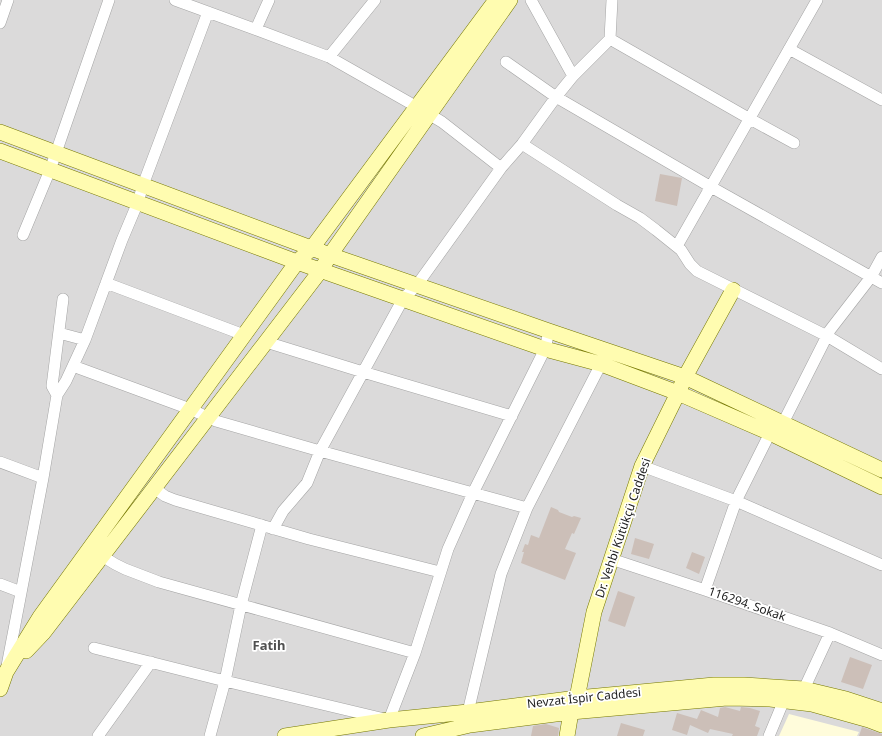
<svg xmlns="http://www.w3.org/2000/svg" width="882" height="736" font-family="'Noto Sans',sans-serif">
<rect width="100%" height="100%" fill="#efeae2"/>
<!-- residential -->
<path fill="#dbdada" d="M0 0H882V736H0Z"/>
<!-- education -->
<path fill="#fffcdb" d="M789 714 859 732 857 736H779Z"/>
<!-- building -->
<path fill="#ccbfb8" d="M660 174 682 178 677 206 655 201Z
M551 507 558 510 559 512 572 517 574 516 581 518 574 534 572 533 565 549 576 553 565 580 521 563 524 552H522L525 544 528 545 531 535 539 538Z
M635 538 654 544 649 559 631 554Z
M692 552 705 557 699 574 686 568Z
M618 591 635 597 625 627 608 621Z
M850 657 872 665 863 689 841 682Z
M725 707 740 711 741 707 750 708 760 711 755 726 760 728 757 736H732L733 734 710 729 708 733 690 725 687 735 672 730 677 713 697 719 701 710 718 717 720 708Z
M621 723 645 730 643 736H617Z
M546 724 559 728 558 736H531L533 726Z
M862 727 882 734V736H859Z"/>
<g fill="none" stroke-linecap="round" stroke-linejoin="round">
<defs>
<path id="street" d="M175 0 260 31 329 57 417 107 442 122 501 168
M531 0 573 76
M0 23 8 0
M256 29 269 0
M610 39 750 119 794 143
M789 49 882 100
M329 57 375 0
M506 62 556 97 711 187 882 283
M522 144 617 205 640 218 656 230 681 250 690 264 697 271 827 336 882 369
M23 235 50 170 109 0
M677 246 817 0
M106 283 244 335
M59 333 85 340
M266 342 363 372 512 416
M73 366 190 409 216 421 320 451 527 508
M57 395 52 386 63 299
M0 462 43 478
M642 466 736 501 882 565
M154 488 165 496 175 500 309 539 440 572
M273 529 283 511 307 483 320 451 403 299 417 285 501 168 522 144 556 97 573 76 610 39 612 0
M102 556 115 564 125 569 159 582 415 653
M611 559 705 590 830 633 882 655
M0 584 21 592
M705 590 736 501 770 433 783 423 830 330 871 277 882 257
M94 648 225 681 389 720 415 653 448 549 473 493 545 349 549 331
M7 666 43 478 57 395 66 381 85 340 122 240 138 202 143 185 208 12
M804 689 830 633
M468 712 501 574 527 508 601 364
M98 736 151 662
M210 736 225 681 241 605 262 525
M769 736 784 700"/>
<path id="secondary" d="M0 132 330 255 549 331 685 377 882 470
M0 151 297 262 545 349 601 364 678 393 770 433 882 487
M26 651 44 632 321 270 330 255 510 0
M0 689 6 672 40 617 297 262 312 248 496 0
M285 736 389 720 468 712 577 698 714 685H744L804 689 846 699 882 711
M423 736 470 725 571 712 727 698 770 699 812 704 844 713 869 720 882 725
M567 736 571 712 577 698 594 612 642 466 678 393 685 377 733 290"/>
</defs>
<!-- street casing -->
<use href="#street" stroke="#a4a4a4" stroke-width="12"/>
<!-- secondary casing -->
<use href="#secondary" stroke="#767800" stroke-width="16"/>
<!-- street -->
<use href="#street" stroke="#fff" stroke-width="11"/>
<!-- secondary -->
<use href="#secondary" stroke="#fffcb0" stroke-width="15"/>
</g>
<g text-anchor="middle" stroke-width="3.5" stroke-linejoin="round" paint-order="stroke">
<!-- street labels -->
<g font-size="12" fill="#1d1d1d" stroke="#fff">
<text transform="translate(623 528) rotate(-71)" y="4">Dr. Vehbi Kütükçü Caddesi</text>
<text transform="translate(747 604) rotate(19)" y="4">116294. Sokak</text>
<text transform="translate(584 698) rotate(-6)" y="4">Nevzat İspir Caddesi</text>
</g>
<!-- neighbourhood labels -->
<g font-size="13" font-weight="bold" fill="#505050" stroke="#fff">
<text x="269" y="650">Fatih</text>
</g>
</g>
</svg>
